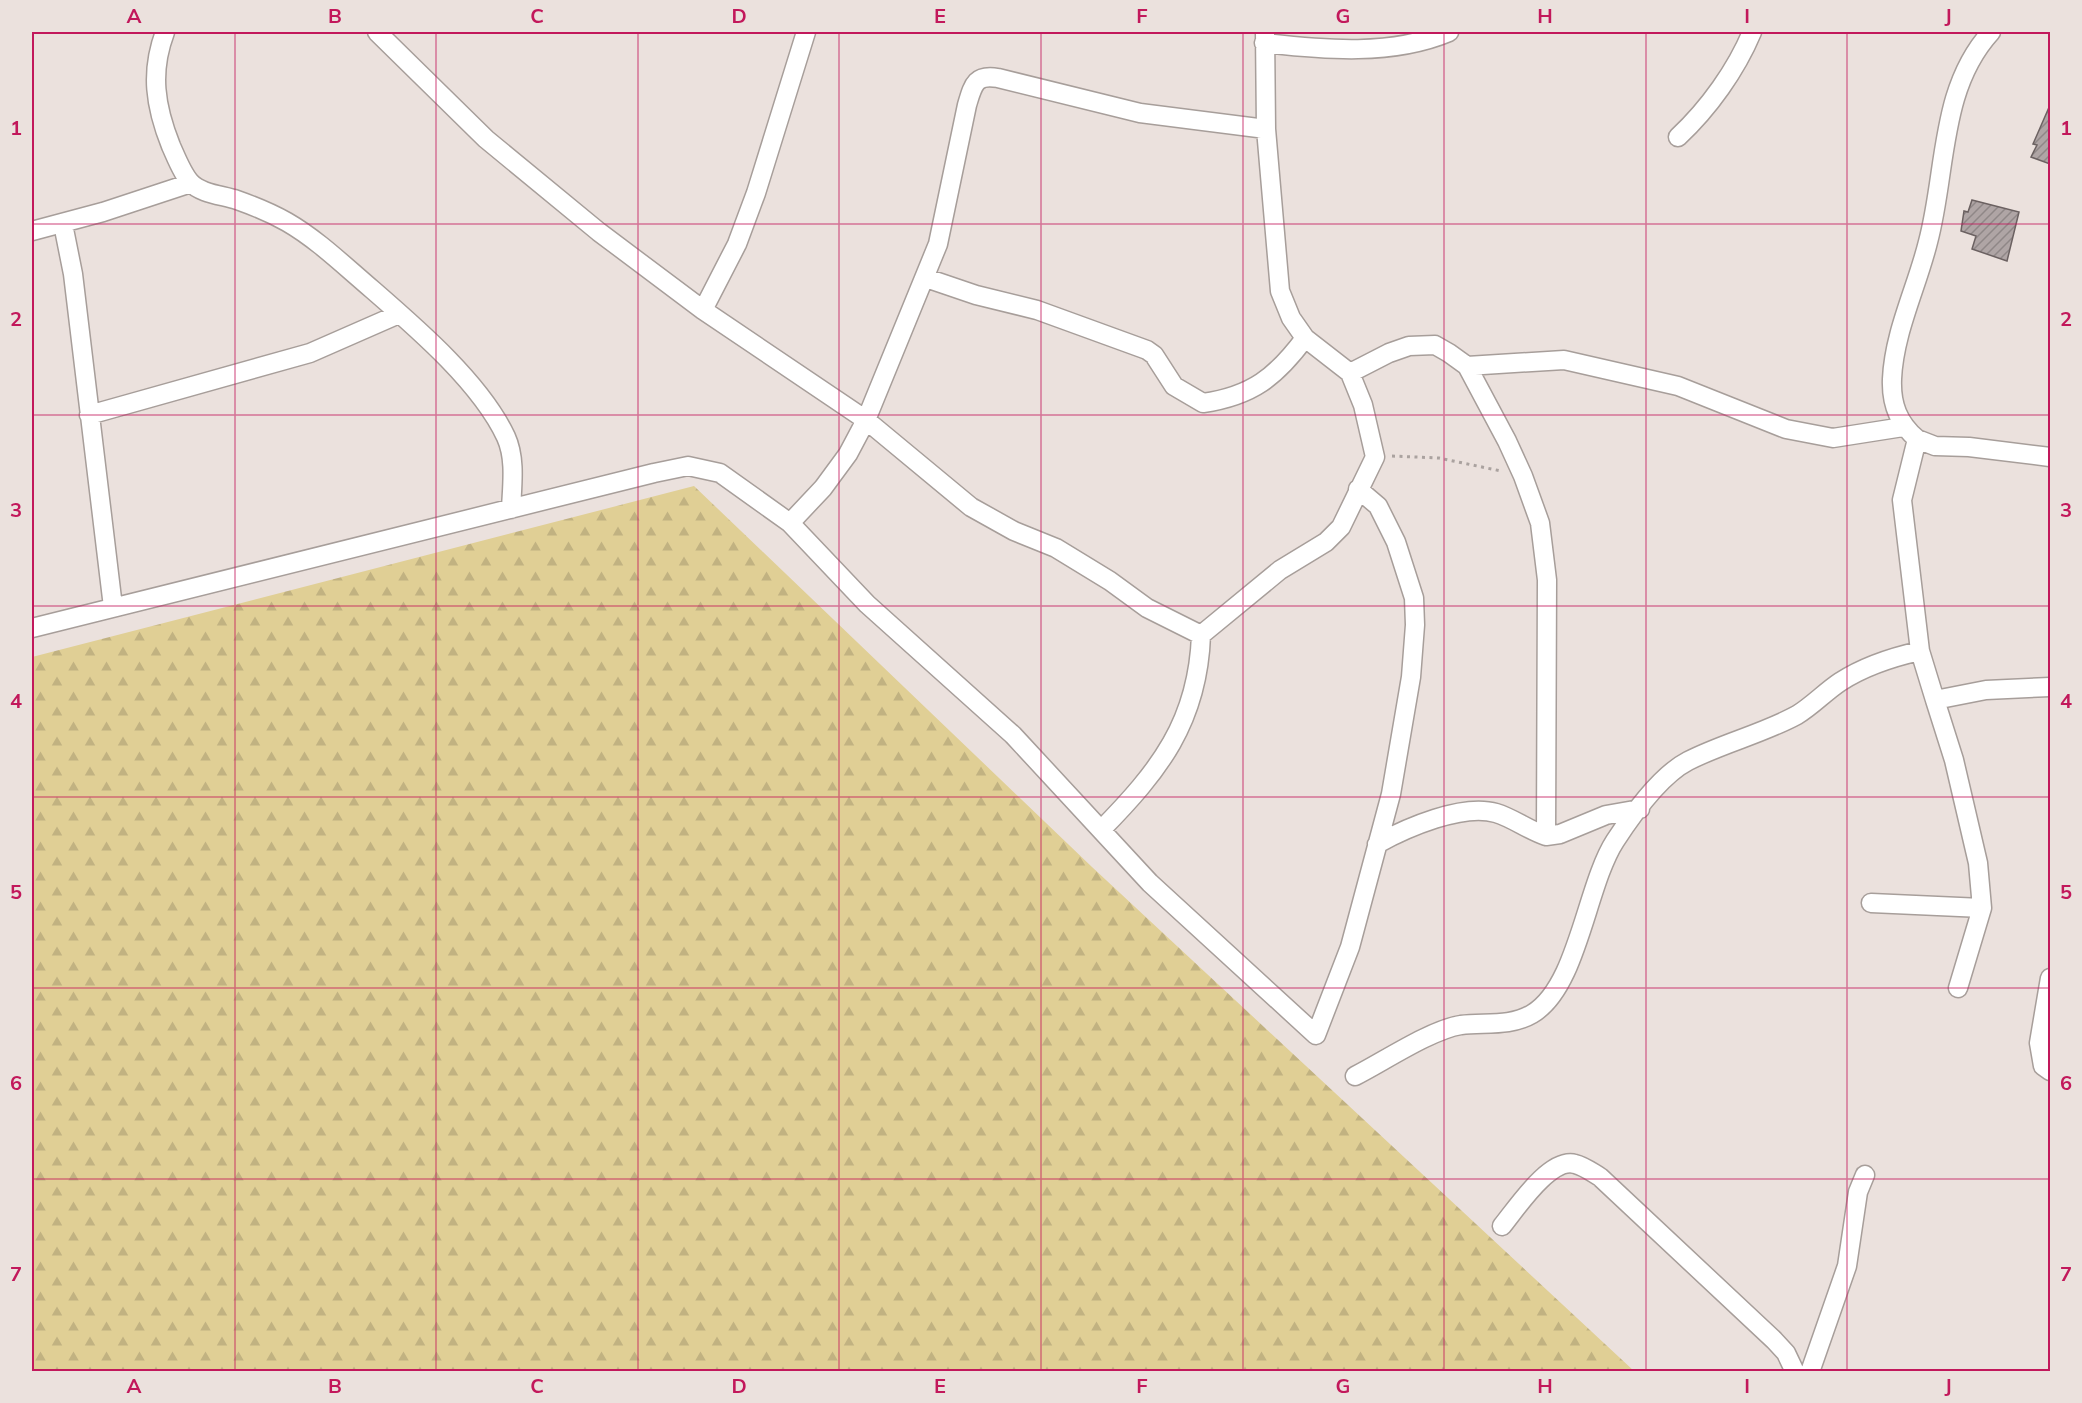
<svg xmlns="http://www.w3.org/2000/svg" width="2082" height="1403" font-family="Mulish,sans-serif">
<defs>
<pattern id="forest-firs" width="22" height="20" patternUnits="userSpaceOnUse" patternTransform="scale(1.5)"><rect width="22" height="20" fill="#e0cf95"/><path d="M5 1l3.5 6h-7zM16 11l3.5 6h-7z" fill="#c1b281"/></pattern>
<pattern id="building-hatch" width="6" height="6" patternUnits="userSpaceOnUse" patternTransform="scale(1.5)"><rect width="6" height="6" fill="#afa5a5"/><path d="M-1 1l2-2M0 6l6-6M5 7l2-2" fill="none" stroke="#8f8787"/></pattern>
</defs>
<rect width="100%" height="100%" fill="#ebe1dd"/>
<!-- forest -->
<path fill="url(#forest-firs)" d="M694 486 1092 867 1634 1371H32V657Z"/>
<!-- building -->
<path fill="url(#building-hatch)" stroke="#6b6161" stroke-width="1.5" d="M2050 105V164L2031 157 2037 145 2033 144Z
M1972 200 2019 212 2007 261 1972 249 1976 236 1961 231 1964 211 1968 212Z"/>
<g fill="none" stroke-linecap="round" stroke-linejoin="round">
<defs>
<path id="street" d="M165 32C150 72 155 106 171 146 176 157 182 173 190 182 201 194 222 195 237 200 254 206 271 213 287 222 313 237 336 258 359 278 407 320 479 379 506 437 516 459 512 486 511 509
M377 32 486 139 599 232 703 310 866 420 971 507 1014 531 1056 548 1110 581 1147 608 1201 635
M1264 43C1325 50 1392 56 1449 32
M1678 137C1709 108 1736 70 1752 32
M63 224 73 274 113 607
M32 231 103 212 191 183
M926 278 976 295 1037 310 1147 350 1154 355 1174 386 1203 403C1252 396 1276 377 1305 338
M703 310 737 244 756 193 806 32
M1467 366 1564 360 1678 386 1786 429 1833 438 1903 427
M1350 373 1389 353 1409 346 1435 345 1449 353 1467 366 1507 441 1523 476 1540 523 1547 580 1546 836C1528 830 1513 818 1496 813 1463 803 1406 828 1377 844
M89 415 310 353 399 314
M1917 439 1935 446 1969 447 2050 457
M790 523 823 488 848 454 866 420 938 244 967 105C973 85 975 74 998 78L1140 113 1266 129
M32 628 654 473 688 466 720 473 790 523 867 604 1013 735 1150 883 1316 1035 1350 947 1391 794 1411 677 1415 625 1414 598 1396 542 1378 506 1358 489
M1920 651 1902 500 1917 439C1898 423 1891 404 1892 379 1894 332 1917 287 1928 242 1947 171 1939 89 1991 32
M1935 700 1954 760 1978 863 1982 908 1958 988
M1101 830C1159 771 1198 722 1201 635L1280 570 1326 542 1341 527 1375 457 1363 405 1350 373 1305 338 1291 318 1280 291 1266 129 1265 32
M1546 836 1560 834 1606 815 1640 809
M1871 903 1982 908
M2050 978 2039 1043 2043 1066 2050 1071
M1355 1076C1383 1062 1430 1030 1461 1025 1484 1022 1510 1027 1532 1014 1578 987 1586 886 1615 841 1632 815 1661 775 1688 761 1723 743 1762 734 1797 715 1812 706 1825 692 1840 682 1863 667 1893 657 1920 651L1935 700 1986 690 2050 687
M1502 1226C1516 1209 1550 1157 1575 1164 1584 1166 1593 1173 1600 1177L1774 1340 1786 1353 1795 1372
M1810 1372 1847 1266 1858 1192 1865 1175"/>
</defs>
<!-- street casing -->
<use href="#street" stroke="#a79e9a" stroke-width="21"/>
<!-- path -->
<path stroke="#aaa29f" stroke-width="3" stroke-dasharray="3 4.5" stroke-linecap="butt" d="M1392 456 1439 458 1501 471"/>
<!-- street -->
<use href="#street" stroke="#fff" stroke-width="18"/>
</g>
<!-- grid -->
<path fill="none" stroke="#c2185b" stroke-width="1.5" stroke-opacity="0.55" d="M235 32V1372M436 32V1372M638 32V1372M839 32V1372M1041 32V1372M1243 32V1372M1444 32V1372M1646 32V1372M1847 32V1372M32 224H2050M32 415H2050M32 606H2050M32 797H2050M32 988H2050M32 1179H2050"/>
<!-- border -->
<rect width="2082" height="1403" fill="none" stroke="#ebe1dd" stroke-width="66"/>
<rect x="33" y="33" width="2016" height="1337" fill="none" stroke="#c2185b" stroke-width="2"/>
<g font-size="20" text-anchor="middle" font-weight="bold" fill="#c2185b">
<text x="134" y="23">A</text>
<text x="335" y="23">B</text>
<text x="537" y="23">C</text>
<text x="739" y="23">D</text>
<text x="940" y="23">E</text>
<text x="1142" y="23">F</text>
<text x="1343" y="23">G</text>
<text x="1545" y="23">H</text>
<text x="1747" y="23">I</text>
<text x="1948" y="23">J</text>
<text x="16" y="135">1</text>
<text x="2066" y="135">1</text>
<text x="16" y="326">2</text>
<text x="2066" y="326">2</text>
<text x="16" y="517">3</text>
<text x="2066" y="517">3</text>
<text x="16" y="708">4</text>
<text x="2066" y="708">4</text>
<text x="16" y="899">5</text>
<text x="2066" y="899">5</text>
<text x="16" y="1090">6</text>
<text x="2066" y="1090">6</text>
<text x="16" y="1281">7</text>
<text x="2066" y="1281">7</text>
<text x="134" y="1393">A</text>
<text x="335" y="1393">B</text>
<text x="537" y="1393">C</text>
<text x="739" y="1393">D</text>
<text x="940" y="1393">E</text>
<text x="1142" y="1393">F</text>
<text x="1343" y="1393">G</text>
<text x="1545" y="1393">H</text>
<text x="1747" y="1393">I</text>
<text x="1948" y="1393">J</text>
</g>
</svg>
